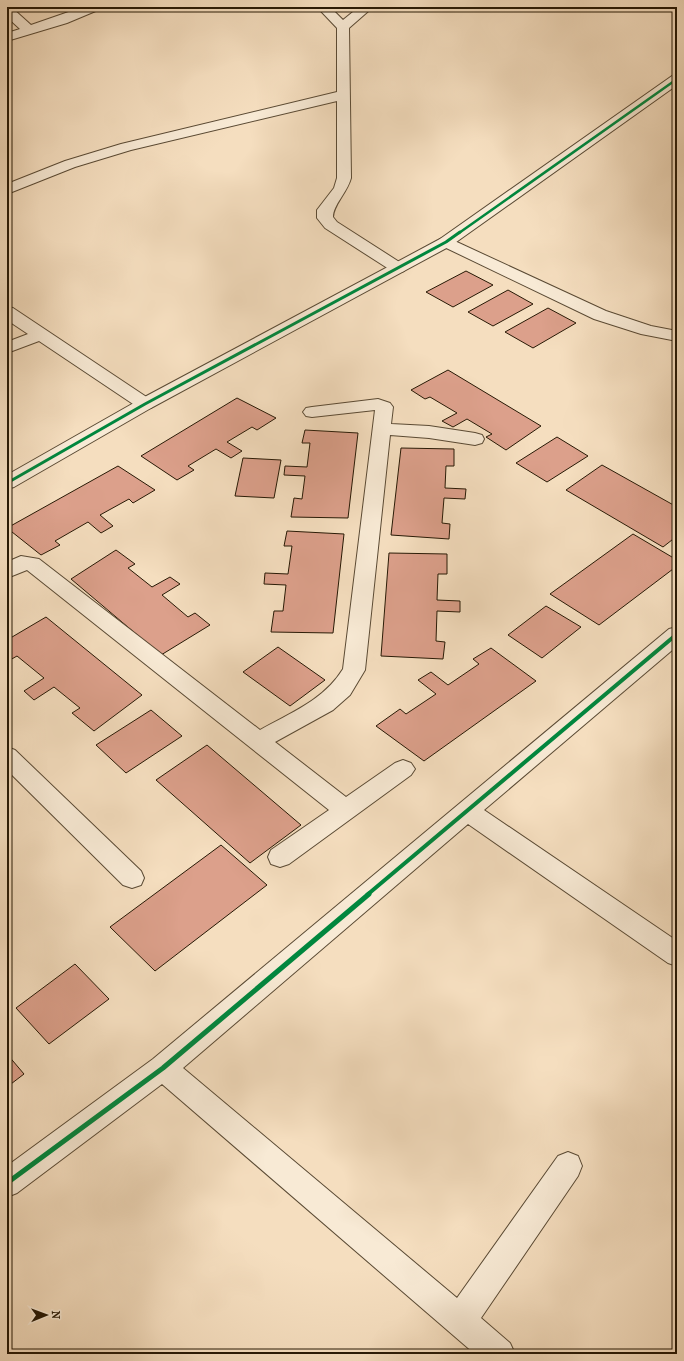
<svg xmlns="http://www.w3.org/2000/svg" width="684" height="1361" font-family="'IM FELL French Canon',serif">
<rect width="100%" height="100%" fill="#f5debf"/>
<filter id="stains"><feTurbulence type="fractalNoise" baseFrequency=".005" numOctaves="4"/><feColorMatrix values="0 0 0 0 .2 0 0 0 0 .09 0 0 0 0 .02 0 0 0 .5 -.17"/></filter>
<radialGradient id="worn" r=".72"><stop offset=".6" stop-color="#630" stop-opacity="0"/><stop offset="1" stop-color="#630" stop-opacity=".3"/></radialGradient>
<!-- building -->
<path fill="#dca08b" stroke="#271905" d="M466 271 493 285 453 307 426 292Z
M508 290 533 304 493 326 468 312Z
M548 308 576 323 533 348 505 332Z
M448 370 541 426 506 450 486 437 492 434 467 419 453 427 442 421 457 413 430 397 425 399 411 390Z
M237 398 276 418 257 430 252 427 227 442 242 451 231 458 216 449 188 466 194 470 177 480 141 456Z
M305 430 358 433 348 518 291 517 294 498 302 499 305 476 284 475 285 466 307 467 310 443H302Z
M557 437 588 456 547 482 516 463Z
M401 448 454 449V466H446L445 488 466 489 465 499 444 498 442 523 450 524 449 539 391 535Z
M243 458 281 460 274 498 235 496Z
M602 465 677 507V536L663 547 566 490Z
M118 466 155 490 133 503 129 499 100 515 113 526 101 533 88 522 55 541 60 545 41 555 7 528Z
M287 531 344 534 333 633 271 632 274 611H283L286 585 264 584 265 573 288 574 292 546H284Z
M633 534 677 560V566L599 625 550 594Z
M116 550 135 564 128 568 152 587 170 577 180 584 162 595 188 617 195 613 210 625 161 655 71 579Z
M389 553 447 554V574H438L437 600 460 601V612L437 611 436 641 445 642 443 659 381 656Z
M546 606 581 627 542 658 508 635Z
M46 617 142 695 94 731 72 713 80 708 54 687 34 700 24 691 44 678 17 656 10 660 7 658V640Z
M278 647 325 680 290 706 243 672Z
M491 648 536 681 424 761 376 726 400 709 406 714 436 694 418 680 431 672 448 685 479 664 473 659Z
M151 710 182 736 126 773 96 745Z
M207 745 301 825 250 863 156 780Z
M221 845 267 885 155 971 110 927Z
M75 964 109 999 49 1044 16 1008Z
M7 1054 24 1074 7 1087Z"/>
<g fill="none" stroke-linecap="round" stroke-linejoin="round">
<defs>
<path id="minor" d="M7 7H11L31 25 83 7H100L98 10 67 23 7 41V33L20 29 7 17Z
M317 7H330L343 20 359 7H373L349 28 351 178C347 193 333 205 333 217L337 222 404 265 406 268 404 271 398 273 392 271 325 228 317 218V210L334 188 337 178V101L131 150 75 167 7 194V184L65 161 121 144 337 92V28Z
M446 237 606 311 651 326 677 331V341L641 334 594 319 440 245 438 242 440 239Z
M7 307 13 308 151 400 154 404 151 408 145 409 139 408 39 341 7 353V342L28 334 7 320Z
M378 399 390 403 393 407 391 424 429 426 475 433 482 435 484 439 482 443 475 445 429 438 390 435 365 670 350 695 333 710 275 742 346 797 395 763 403 760 411 763 415 769 411 775 289 864 280 867 271 864 268 857 271 850 329 810 27 570 7 578V562L21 556 39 559 260 730C290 713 324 700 343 669L375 410 312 417 306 416 303 412 306 408 312 407Z
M677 627V646L484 810 677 941V966L668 963 468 824 183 1068 457 1298 558 1156 568 1152 578 1156 582 1166 578 1176 481 1318 510 1343 515 1354H475L162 1084 17 1193 7 1197V1166L153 1059 669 629Z
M7 747 15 750 141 871 144 878 141 885 132 888 123 885 7 770Z"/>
<path id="tertiary" d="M677 75V85L452 245 151 408 14 487 7 489V475L139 400 440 239 672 76Z"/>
</defs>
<!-- minor casing -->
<use href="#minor" stroke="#5a4a34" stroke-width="2"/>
<!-- tertiary casing -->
<use href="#tertiary" stroke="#5a4a34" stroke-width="2"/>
<!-- minor -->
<use href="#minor" fill="#f8ead5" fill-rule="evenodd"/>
<!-- tertiary -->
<use href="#tertiary" fill="#f8ead5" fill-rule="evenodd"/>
<defs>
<path id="cycleway-far3" d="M459 233 677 79"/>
<path id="cycleway-far2" d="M7 483 145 404 446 242 460 232"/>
<path id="cycleway-far1" d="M367 895 677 634"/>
<path id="cycleway" d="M7 1183 163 1068 369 894"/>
</defs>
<!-- cycleway-far3 casing -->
<use href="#cycleway-far3" stroke="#f8ead5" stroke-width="4"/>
<!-- cycleway-far2 casing -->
<use href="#cycleway-far2" stroke="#f8ead5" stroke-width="5"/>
<!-- cycleway-far1 casing -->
<use href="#cycleway-far1" stroke="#f8ead5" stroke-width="6"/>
<!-- cycleway casing -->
<use href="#cycleway" stroke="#f8ead5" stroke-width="8"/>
<!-- cycleway-far3 -->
<use href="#cycleway-far3" stroke="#00873e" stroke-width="2.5"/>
<!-- cycleway-far2 -->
<use href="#cycleway-far2" stroke="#00873e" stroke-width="3"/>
<!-- cycleway-far1 -->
<use href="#cycleway-far1" stroke="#00873e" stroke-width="4"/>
<!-- cycleway -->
<use href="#cycleway" stroke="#00873e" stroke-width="5"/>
</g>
<!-- margin -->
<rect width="684" height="1361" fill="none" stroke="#f5debf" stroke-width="24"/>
<rect x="8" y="8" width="668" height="1345" fill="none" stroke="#271905" stroke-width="2"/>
<rect x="12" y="12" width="660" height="1337" fill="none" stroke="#271905"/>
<!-- north arrow -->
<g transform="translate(46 1315) rotate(89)" stroke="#f8ead5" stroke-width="3" paint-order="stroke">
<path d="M0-3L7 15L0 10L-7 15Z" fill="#271905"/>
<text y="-6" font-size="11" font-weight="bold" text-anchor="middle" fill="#271905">N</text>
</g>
<rect width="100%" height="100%" filter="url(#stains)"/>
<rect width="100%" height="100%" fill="url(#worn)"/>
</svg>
